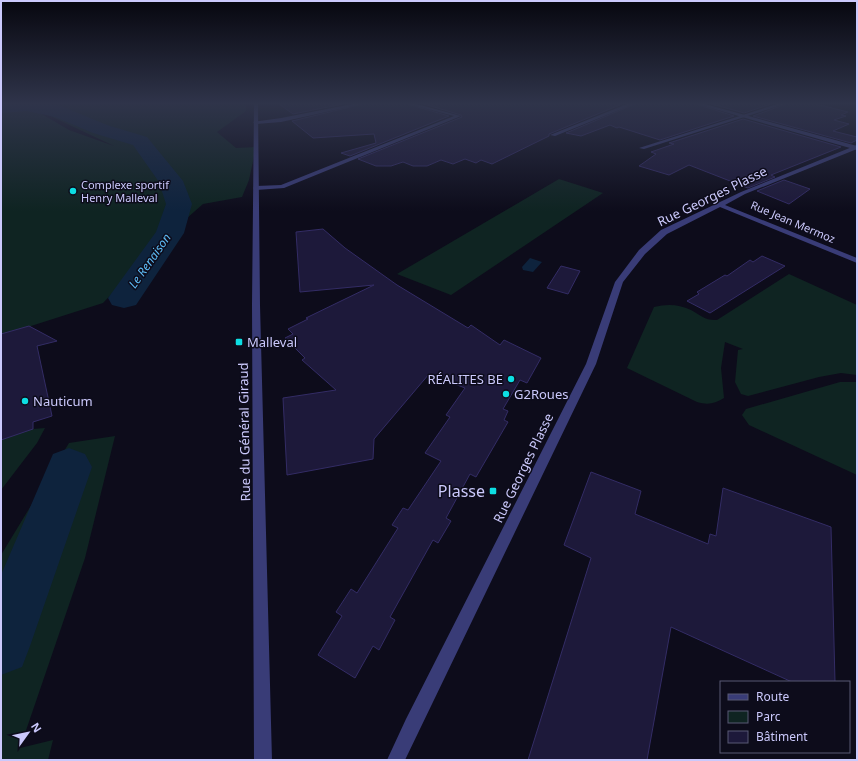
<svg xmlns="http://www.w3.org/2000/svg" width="858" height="761" font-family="'Noto Sans',sans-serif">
<rect width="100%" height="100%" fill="#0d0c1b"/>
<!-- green -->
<path fill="#0f2422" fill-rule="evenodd" d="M1 104H246V111L217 132 236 148 256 147 249 180 242 197 203 204 170 233 103 303 31 326V333L40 332 49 343 32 348 33 429 45 428 37 443 1 490V112H4L1 111ZM40 113H44L114 146 69 130Z
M559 179 603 193 451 295 397 274Z
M789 274 857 305V375L841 373 819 377 748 396 741 394 735 382 738 350 743 349 725 342 721 368 724 398C714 404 708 405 697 402L627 368 654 307C667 304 678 304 691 310 700 315 706 321 717 320Z
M840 382H857V475L749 425 742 415 746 409Z
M115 436 85 558 20 748 53 740 48 760H1V555L69 443Z"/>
<!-- water -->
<path fill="#0e233d" d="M530 258 542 262 533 272 523 270 522 267Z"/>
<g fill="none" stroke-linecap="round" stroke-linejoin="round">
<!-- river -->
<path fill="#0e233d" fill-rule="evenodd" d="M1 104H51L61 106 107 125 147 137 183 181 192 204 184 233 136 305 124 308 112 305 108 298 156 232 166 204 159 182 133 145 93 133 55 117 27 111 1 113Z
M69 448 85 454 92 467 30 646 22 667 1 675V575L53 454Z"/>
</g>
<!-- building -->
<path fill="#1d193a" stroke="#332c65" d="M279 104H343L293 114Z
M363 104H407L449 116 350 156 341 153 376 143 374 134 313 138 292 121Z
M424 104H622L549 134V136L492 164 481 160 476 163 465 159 453 164 441 160 427 166H413L403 162 391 166H376L358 159 462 117 461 115Z
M635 104H696L734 116 660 140 619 127 617 128 610 125 581 136 566 133Z
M712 104H771L744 113Z
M786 104H816L848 112 841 115 846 116 834 120 849 124 833 131 857 137V140L851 143 753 116Z
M743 119 841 147 771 175 775 177 748 188 689 165 669 175 639 166 656 154 651 152 674 144 669 143Z
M784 180 810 189 789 204 757 191Z
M323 229 345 248 397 285 468 328 471 325 500 345 504 340 541 358 527 383 520 380 503 409 508 411 504 420 508 422 476 477 470 474 446 518 451 521 438 543 433 540 390 617 395 620 379 650 373 646 355 678 318 655 342 616 336 612 351 589 357 593 398 528 392 525 403 508 408 510 441 461 425 453 450 417 446 415 465 388 429 374 374 439 373 459 287 475 283 398 336 390 302 360 305 358 285 338 293 334 288 329 308 319 306 318 374 285 300 292 296 232Z
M762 256 785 266 710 313 687 301 699 294 697 292 725 275 727 276 750 260 753 262Z
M561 266 580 271 568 294 547 288Z
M29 326 57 341 37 346 52 416 33 422V429L1 440V334Z
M591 472 641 491 635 514 708 544 710 534 716 536 723 488 831 527 835 682H792L671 627 647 760H528L591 558 564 545Z"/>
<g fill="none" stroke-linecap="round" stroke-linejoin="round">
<!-- minor -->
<path fill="#393c77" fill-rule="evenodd" d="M352 104H362L281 122 256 124 253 122 281 118Z
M408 104H417L461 116 284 188 256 190 253 188 256 186 281 185 454 116Z
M627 104H634L555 136 550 135Z
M777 104H785L644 149 639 148Z
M857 145V149L745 194 725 205 857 258V263L720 207 667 234 645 254 623 282 596 364 405 760H387L406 719 586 364 615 282 639 250 661 230 741 192Z"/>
<!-- tertiary -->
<path fill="#393c77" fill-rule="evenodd" d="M254 104H258L260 305 272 760H254L252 305Z
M697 104H705L857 146V150Z"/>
</g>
<!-- sky -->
<linearGradient id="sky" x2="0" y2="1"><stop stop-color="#07070f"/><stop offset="0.49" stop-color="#2f344a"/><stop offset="1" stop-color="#2f344a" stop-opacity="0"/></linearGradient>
<rect width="858" height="211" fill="url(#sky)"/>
<!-- markers -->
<g fill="#0ddee3" stroke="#0d0c1b" stroke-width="1.5">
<circle cx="73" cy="191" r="4"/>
<rect x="235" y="338" width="8" height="8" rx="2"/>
<circle cx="511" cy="379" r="4"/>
<circle cx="506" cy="394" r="4"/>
<circle cx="25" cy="401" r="4"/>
<rect x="489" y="487" width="8" height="8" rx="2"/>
</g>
<g text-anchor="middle" stroke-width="3" stroke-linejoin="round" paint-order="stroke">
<!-- far-poi labels -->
<g font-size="11" fill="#cbc9fc" stroke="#0d0c1b" text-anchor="start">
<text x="81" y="189">Complexe sportif<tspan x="81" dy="13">Henry Malleval</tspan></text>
</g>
<!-- far-street labels -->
<g font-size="11" fill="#cbc9fc" stroke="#0d0c1b">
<text transform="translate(793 222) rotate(23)" y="4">Rue Jean Mermoz</text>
</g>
<!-- far-water labels -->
<g font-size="12" font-style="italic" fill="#5dbbf5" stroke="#0d0c1b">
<text transform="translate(150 261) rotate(-55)" y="4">Le Renaison</text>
</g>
<!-- street labels -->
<g font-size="13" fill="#cbc9fc" stroke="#0d0c1b">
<text transform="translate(712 196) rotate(-26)" y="5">Rue Georges Plasse</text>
<text transform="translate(244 432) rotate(-91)" y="5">Rue du Général Giraud</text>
<text transform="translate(523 468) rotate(-64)" y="5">Rue Georges Plasse</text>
</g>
<!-- poi labels -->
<g font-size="13" fill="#cbc9fc" stroke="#0d0c1b" text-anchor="start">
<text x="247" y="347">Malleval</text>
<text x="503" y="384" text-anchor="end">RÉALITES BE</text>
<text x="514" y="399">G2Roues</text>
<text x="33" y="406">Nauticum</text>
</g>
<!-- near-poi labels -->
<g font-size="16" fill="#cbc9fc" stroke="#0d0c1b" text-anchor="end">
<text x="485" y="497">Plasse</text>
</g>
</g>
<!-- border -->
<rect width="858" height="761" fill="none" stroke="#cbc9fc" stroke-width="4"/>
<!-- legend -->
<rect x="720" y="681" width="130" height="72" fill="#0d0c1b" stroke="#595875"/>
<rect x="728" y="694" width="20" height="6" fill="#393c77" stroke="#595875"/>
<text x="756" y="701" font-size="12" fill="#cbc9fc">Route</text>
<rect x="728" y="711" width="20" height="12" fill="#0f2422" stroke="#595875"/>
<text x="756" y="721" font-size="12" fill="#cbc9fc">Parc</text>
<rect x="728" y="731" width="20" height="12" fill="#1d193a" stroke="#595875"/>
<text x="756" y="741" font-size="12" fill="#cbc9fc">Bâtiment</text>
<!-- north arrow -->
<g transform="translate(28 733) rotate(57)" stroke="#0d0c1b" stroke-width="3" paint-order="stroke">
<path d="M0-3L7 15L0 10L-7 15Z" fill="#cbc9fc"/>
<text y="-6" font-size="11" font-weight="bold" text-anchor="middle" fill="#cbc9fc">N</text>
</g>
</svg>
